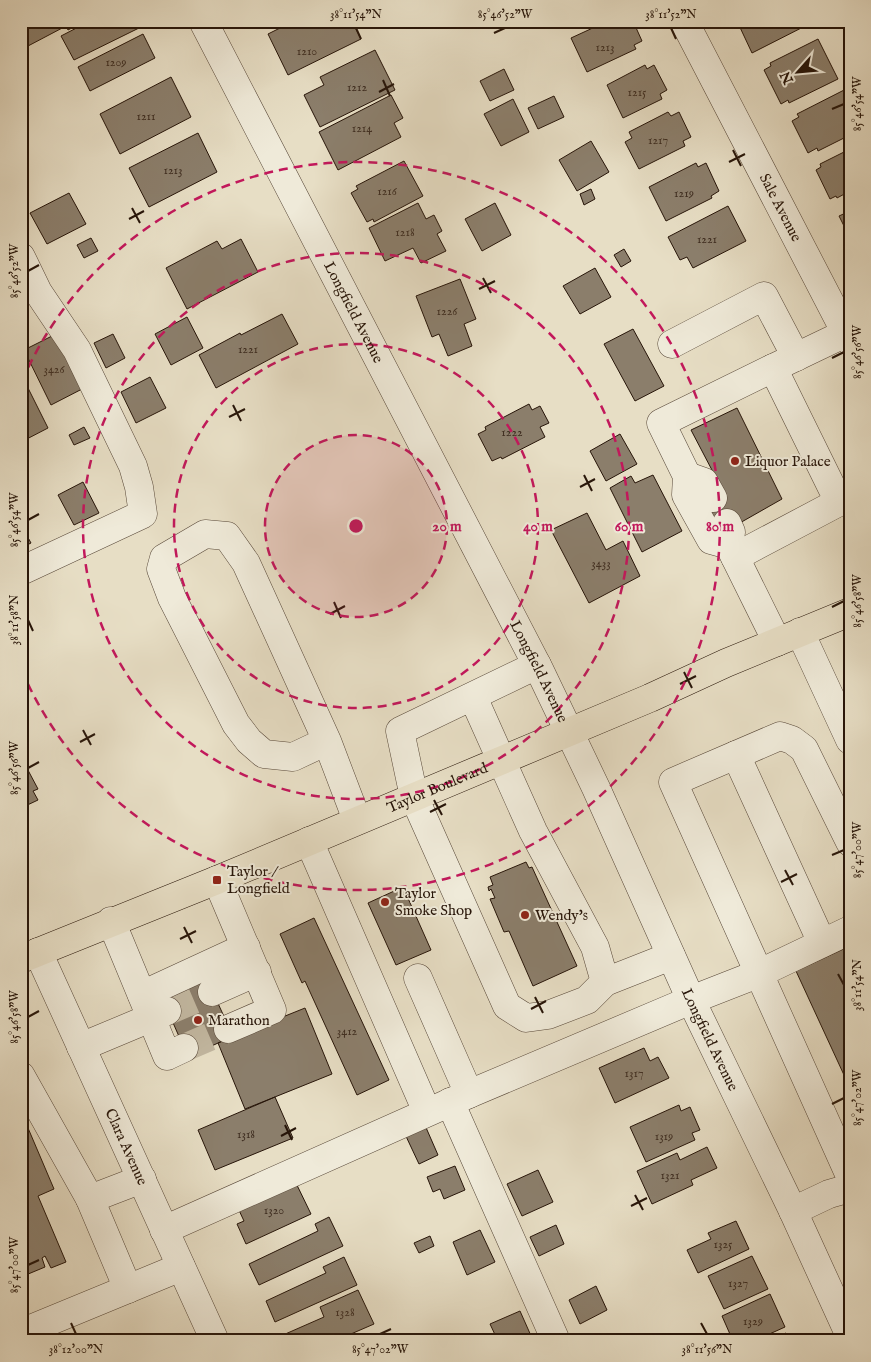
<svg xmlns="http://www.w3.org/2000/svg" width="871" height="1362" font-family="'IM FELL English',serif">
<rect width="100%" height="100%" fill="#e7dec5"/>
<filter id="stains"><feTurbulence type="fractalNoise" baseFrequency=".004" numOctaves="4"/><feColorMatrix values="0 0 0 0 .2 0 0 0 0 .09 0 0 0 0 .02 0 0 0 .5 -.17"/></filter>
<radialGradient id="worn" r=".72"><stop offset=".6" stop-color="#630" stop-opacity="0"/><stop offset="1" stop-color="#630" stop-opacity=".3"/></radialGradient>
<!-- building -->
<path fill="#8b7e6b" stroke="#271509" d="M22 21H85L68 30 66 26 28 46 21 34Z
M90 21H135L139 28 74 60 61 36Z
M294 21H352L361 39 288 75 268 34Z
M608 21H633L642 41 634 45 636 49 587 72 571 38Z
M737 21H815L752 53Z
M143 34 155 58 90 91 78 67Z
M818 39 838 79 789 103 788 100 781 104 764 70 771 66 770 63Z
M375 50 395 90 320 127 304 95 324 85 320 77Z
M645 65 647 69 654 65 667 90 660 94 662 99 623 118 607 85Z
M504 69 514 90 490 101 480 81Z
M171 77 191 117 120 154 100 114Z
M850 87V135L818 151 817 148 808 153 792 121 799 117 797 114Z
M391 95 403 118 394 123 401 137 338 170 319 132Z
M554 96 564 117 538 129 528 108Z
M513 99 529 132 501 146 484 114Z
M668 112 671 116 679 112 691 137 683 141 685 146 639 169 625 142 632 138 629 132Z
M198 133 217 172 149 207 129 168Z
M591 141 609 172 577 191 559 160Z
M850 149V191L837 198 836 196 830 199 816 170 821 167 820 164Z
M404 161 423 196 374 222 373 219 367 222 351 193 358 189 356 186Z
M696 163 698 167 706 163 719 191 711 196 712 198 666 221 649 187Z
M591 189 595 199 584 205 580 194Z
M69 193 86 224 47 244 30 213Z
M418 203 426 219 434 215 442 231 437 234 446 251 421 263 413 248 385 261 369 228Z
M495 203 511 235 482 251 465 219Z
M728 206 746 241 693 268 687 257 680 260 668 237Z
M850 211V238L839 216Z
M91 238 98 251 84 258 77 245Z
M241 239 258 272 187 309 166 268 217 241 222 249Z
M624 249 631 261 621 267 614 255Z
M595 268 611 297 580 314 563 286Z
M460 279 476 319 464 324 472 346 448 356 439 334 432 337 416 296Z
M282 314 298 344 216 388 199 355 240 333 241 335Z
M187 317 203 348 171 365 155 334Z
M633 329 664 386 635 401 604 344Z
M56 334 84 388 51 405 24 350Z
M113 334 125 358 106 368 94 343Z
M21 374 48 428 21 442Z
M150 377 166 408 136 423 121 392Z
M529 404 532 410 540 406 549 423 540 427 545 437 502 459 501 457 492 461 478 434 486 430 485 427Z
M737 408 782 499 738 524 715 530 702 505 724 493 691 430Z
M84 427 90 438 74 445 69 435Z
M620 434 637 464 606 481 590 451Z
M653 475 682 531 642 552 610 488 631 476 635 483Z
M83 482 99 513 74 525 58 495Z
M587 513 606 550 623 541 640 576 589 603 551 530Z
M21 525 31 543 21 548Z
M21 757 38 789 33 791 38 800 21 808Z
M526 862 529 868 532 867 577 966 533 986 509 931 504 932 490 899 495 898 491 889 489 891 488 887 493 885 490 877Z
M403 887 431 950 396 965 368 903Z
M314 918 389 1080 357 1095 305 981 302 983 280 934Z
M850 946V1088L796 971Z
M204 973 233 1036 188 1057 160 993Z
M305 1008 332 1074 245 1109 218 1043Z
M644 1048 650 1061 658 1057 669 1078 615 1103 599 1068Z
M275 1097 293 1138 215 1170 198 1130Z
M679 1105 681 1111 690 1107 700 1130 692 1133 695 1140 646 1162 630 1127Z
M424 1123 438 1155 419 1164 404 1132Z
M28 1128 54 1189 38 1196 66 1262 51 1268 45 1256 42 1258 45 1267 21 1277V1130Z
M707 1147 717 1168 691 1180 693 1185 652 1204 637 1171 677 1153 680 1160Z
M455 1166 465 1190 444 1199 440 1189 433 1192 427 1177Z
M538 1170 553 1202 522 1216 507 1184Z
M294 1179 311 1214 246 1244 237 1224 244 1221 237 1206Z
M329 1217 343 1246 259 1285 249 1264 318 1231 315 1224Z
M736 1221 749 1249 698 1273 687 1250 711 1239 708 1233Z
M556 1225 564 1244 539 1256 530 1237Z
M480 1230 495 1262 467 1275 453 1242Z
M430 1236 434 1246 419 1253 414 1243Z
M752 1256 768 1289 724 1309 708 1276Z
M344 1257 357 1285 275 1322 266 1301 326 1273 323 1267Z
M596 1286 607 1310 580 1324 569 1300Z
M358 1290 374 1324 344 1337 343 1335 329 1341H286L283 1335 324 1317 320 1307Z
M770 1294 785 1327 754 1341H733L722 1316Z
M520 1311 532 1338 527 1341H498L490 1324Z
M786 1333 789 1341H768Z"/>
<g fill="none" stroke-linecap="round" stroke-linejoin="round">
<!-- minor-tunnel -->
<path stroke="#c1b69f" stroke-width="28" stroke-dasharray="28 14" stroke-linecap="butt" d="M168 1011 212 992
M184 1048 228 1029"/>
<defs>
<g id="minor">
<path id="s1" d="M203 21 540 671 596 788 691 1000 793 1211 850 1336"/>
<path id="s2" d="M684 21 850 341"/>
<path d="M21 257 38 292 77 350 133 466 139 487 143 514 21 571"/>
<path d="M672 344 764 296 796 357"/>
<path d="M687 476 704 482 713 498"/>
<path d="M727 523 731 532 729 545 777 642"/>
<path d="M729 545 711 540 686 495 687 476 661 423 773 368"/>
<path d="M735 557 839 502 773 368 846 333"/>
<path d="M800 632 850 740"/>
<path d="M473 697 533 831 595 947 605 982 587 1000 548 1015 526 1018 507 1006 414 797 400 731 537 665"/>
<path d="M327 741 293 757 264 754 249 741 236 724 172 598 161 569 164 558 205 534 227 536 246 563 277 631 327 741 357 820"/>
<path d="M736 755 822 943"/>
<path d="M309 841 427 1112"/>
<path d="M850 842 804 749 792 740 780 736 673 782 850 1176"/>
<path d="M217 880 272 1010 228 1029"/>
<path d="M111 921 167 1056 184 1048"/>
<path id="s3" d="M38 952 215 1341"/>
<path d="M418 978 469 1094"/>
<path d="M605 982 671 956"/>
<path d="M212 992 257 972"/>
<path d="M142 995 246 947"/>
<path d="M81 1047 167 1011"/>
<path d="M21 1076 90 1199 142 1179"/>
<path d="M450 1102 556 1341"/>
<path d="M90 1199 128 1289"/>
<path d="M793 1211 829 1194 850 1188"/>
<path d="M164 1230 469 1094 691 1000 760 973 850 930"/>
<path d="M21 1333 181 1267"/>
</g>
<g id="major">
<path id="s4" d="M21 959 217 880 650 698 726 663 850 612"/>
</g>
</defs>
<!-- minor casing -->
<use href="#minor" stroke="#574738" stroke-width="29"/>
<!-- major casing -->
<use href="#major" stroke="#271509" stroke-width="29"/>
<!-- minor -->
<use href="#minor" stroke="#efead9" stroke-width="28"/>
<!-- major -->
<use href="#major" stroke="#e7dec5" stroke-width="28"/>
</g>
<!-- ticks -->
<path fill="none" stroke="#271509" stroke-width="2" d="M356 28 361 39M671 28 676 39M494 33 505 28M383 80 390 96M379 92 394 84M832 109 844 104M733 150 741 166M729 162 745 154M132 208 140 223M129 219 144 211M28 271 39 265M483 278 491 293M479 289 495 281M832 358 844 352M233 405 241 421M229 417 245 409M584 475 592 491M580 487 595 479M28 520 39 514M334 602 341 618M832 607 844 601M330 614 345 606M28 620 33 631M684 672 692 688M680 684 696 676M83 730 91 745M80 742 95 734M28 768 39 762M434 800 442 815M430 812 446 804M832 855 844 850M785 870 793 885M781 882 797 874M184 927 192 943M180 939 196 931M838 974 844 985M535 997 543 1013M531 1009 546 1001M28 1017 39 1011M832 1104 844 1098M285 1125 292 1140M281 1136 296 1128M635 1195 643 1210M631 1206 647 1198M28 1265 39 1260M71 1323 76 1334M701 1323 707 1334M380 1334 391 1329"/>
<!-- distance rings -->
<circle cx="356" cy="526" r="91" fill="#c2185b" fill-opacity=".12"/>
<g fill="none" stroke="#c2185b" stroke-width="2.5" stroke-dasharray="9 6">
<circle cx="356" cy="526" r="91"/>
<circle cx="356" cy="526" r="182"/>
<circle cx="356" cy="526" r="273"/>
<path d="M22 381A364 364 0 1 1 22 671"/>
</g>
<!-- markers -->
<g fill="#8f2418" stroke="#efead9" stroke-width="2">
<circle cx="735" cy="461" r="5"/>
<rect x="212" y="875" width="10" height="10" rx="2.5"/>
<circle cx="385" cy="902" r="5"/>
<circle cx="525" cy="915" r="5"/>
<circle cx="198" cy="1020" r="5"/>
</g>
<g text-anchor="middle" stroke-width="4" stroke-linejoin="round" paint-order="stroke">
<!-- number labels -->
<g font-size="12" fill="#402f22">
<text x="605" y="51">1213</text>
<text x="307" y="55">1210</text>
<text x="116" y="66">1209</text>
<text x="357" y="91">1212</text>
<text x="637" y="96">1215</text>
<text x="146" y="120">1211</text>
<text x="362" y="132">1214</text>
<text x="658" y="144">1217</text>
<text x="173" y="174">1213</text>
<text x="387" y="195">1216</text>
<text x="684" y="197">1219</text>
<text x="405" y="236">1218</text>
<text x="707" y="243">1221</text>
<text x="447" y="315">1226</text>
<text x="248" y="353">1221</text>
<text x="54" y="373">3426</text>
<text x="512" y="436">1222</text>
<text x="601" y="567">3433</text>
<text x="347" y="1035">3412</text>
<text x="634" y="1077">1317</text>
<text x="246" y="1138">1318</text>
<text x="664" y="1140">1319</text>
<text x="670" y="1179">1321</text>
<text x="274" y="1214">1320</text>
<text x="723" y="1248">1325</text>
<text x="738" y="1287">1327</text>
<text x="345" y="1316">1328</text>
<text x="753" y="1325">1329</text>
</g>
<!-- street labels -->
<g font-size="15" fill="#271509" stroke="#efead9">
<text dy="5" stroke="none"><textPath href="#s2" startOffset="210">Sale Avenue</textPath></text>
<text dy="5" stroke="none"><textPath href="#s1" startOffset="328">Longfield Avenue</textPath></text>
<text dy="5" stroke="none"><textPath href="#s1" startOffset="732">Longfield Avenue</textPath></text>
<text dy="5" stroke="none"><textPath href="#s4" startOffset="450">Taylor Boulevard</textPath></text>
<text dy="5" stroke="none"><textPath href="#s1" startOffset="1138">Longfield Avenue</textPath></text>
<text dy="5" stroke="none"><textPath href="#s3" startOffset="214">Clara Avenue</textPath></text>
</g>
<!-- poi labels -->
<g font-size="15" fill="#271509" stroke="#efead9" text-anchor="start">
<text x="745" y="466">Liquor Palace</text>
<text x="227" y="876">Taylor /<tspan x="227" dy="17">Longfield</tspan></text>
<text x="395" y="898">Taylor<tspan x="395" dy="17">Smoke Shop</tspan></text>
<text x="535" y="920">Wendy's</text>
<text x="208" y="1025">Marathon</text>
</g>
</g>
<circle cx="356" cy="526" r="8" fill="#c2185b" stroke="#efead9" stroke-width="2.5"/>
<g font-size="15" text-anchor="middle" font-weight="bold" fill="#c2185b" stroke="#efead9" stroke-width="4" stroke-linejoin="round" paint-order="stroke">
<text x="447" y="531">20 m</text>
<text x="538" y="531">40 m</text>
<text x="629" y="531">60 m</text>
<text x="720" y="531">80 m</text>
</g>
<!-- margin -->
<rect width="871" height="1362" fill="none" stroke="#e7dec5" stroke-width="55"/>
<!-- north arrow -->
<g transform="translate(798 72) rotate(243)" stroke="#efead9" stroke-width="4" paint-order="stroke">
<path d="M0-4L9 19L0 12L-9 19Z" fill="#271509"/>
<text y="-8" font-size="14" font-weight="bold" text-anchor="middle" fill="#271509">N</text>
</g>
<rect x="28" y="28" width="816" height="1306" fill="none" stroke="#271509" stroke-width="2"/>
<g font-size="12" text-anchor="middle" fill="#271509">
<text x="356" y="18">38°11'54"N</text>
<text x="505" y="18">85°46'52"W</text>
<text x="671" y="18">38°11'52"N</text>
<text transform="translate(857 104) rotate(-90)" y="4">85°46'54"W</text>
<text transform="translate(14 271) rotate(-90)" y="4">85°46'52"W</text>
<text transform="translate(857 352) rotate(-90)" y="4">85°46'56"W</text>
<text transform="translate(14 520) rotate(-90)" y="4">85°46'54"W</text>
<text transform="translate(857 601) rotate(-90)" y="4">85°46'58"W</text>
<text transform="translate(14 620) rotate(-90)" y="4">38°11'58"N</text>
<text transform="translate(14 768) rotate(-90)" y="4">85°46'56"W</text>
<text transform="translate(857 850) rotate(-90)" y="4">85°47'00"W</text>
<text transform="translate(857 985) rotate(-90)" y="4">38°11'54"N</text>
<text transform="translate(14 1017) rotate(-90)" y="4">85°46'58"W</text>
<text transform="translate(857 1098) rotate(-90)" y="4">85°47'02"W</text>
<text transform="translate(14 1265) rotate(-90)" y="4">85°47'00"W</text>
<text x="76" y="1353">38°12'00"N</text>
<text x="380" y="1353">85°47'02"W</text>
<text x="707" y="1353">38°11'56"N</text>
</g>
<rect width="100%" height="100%" filter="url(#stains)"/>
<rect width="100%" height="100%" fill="url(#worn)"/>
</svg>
